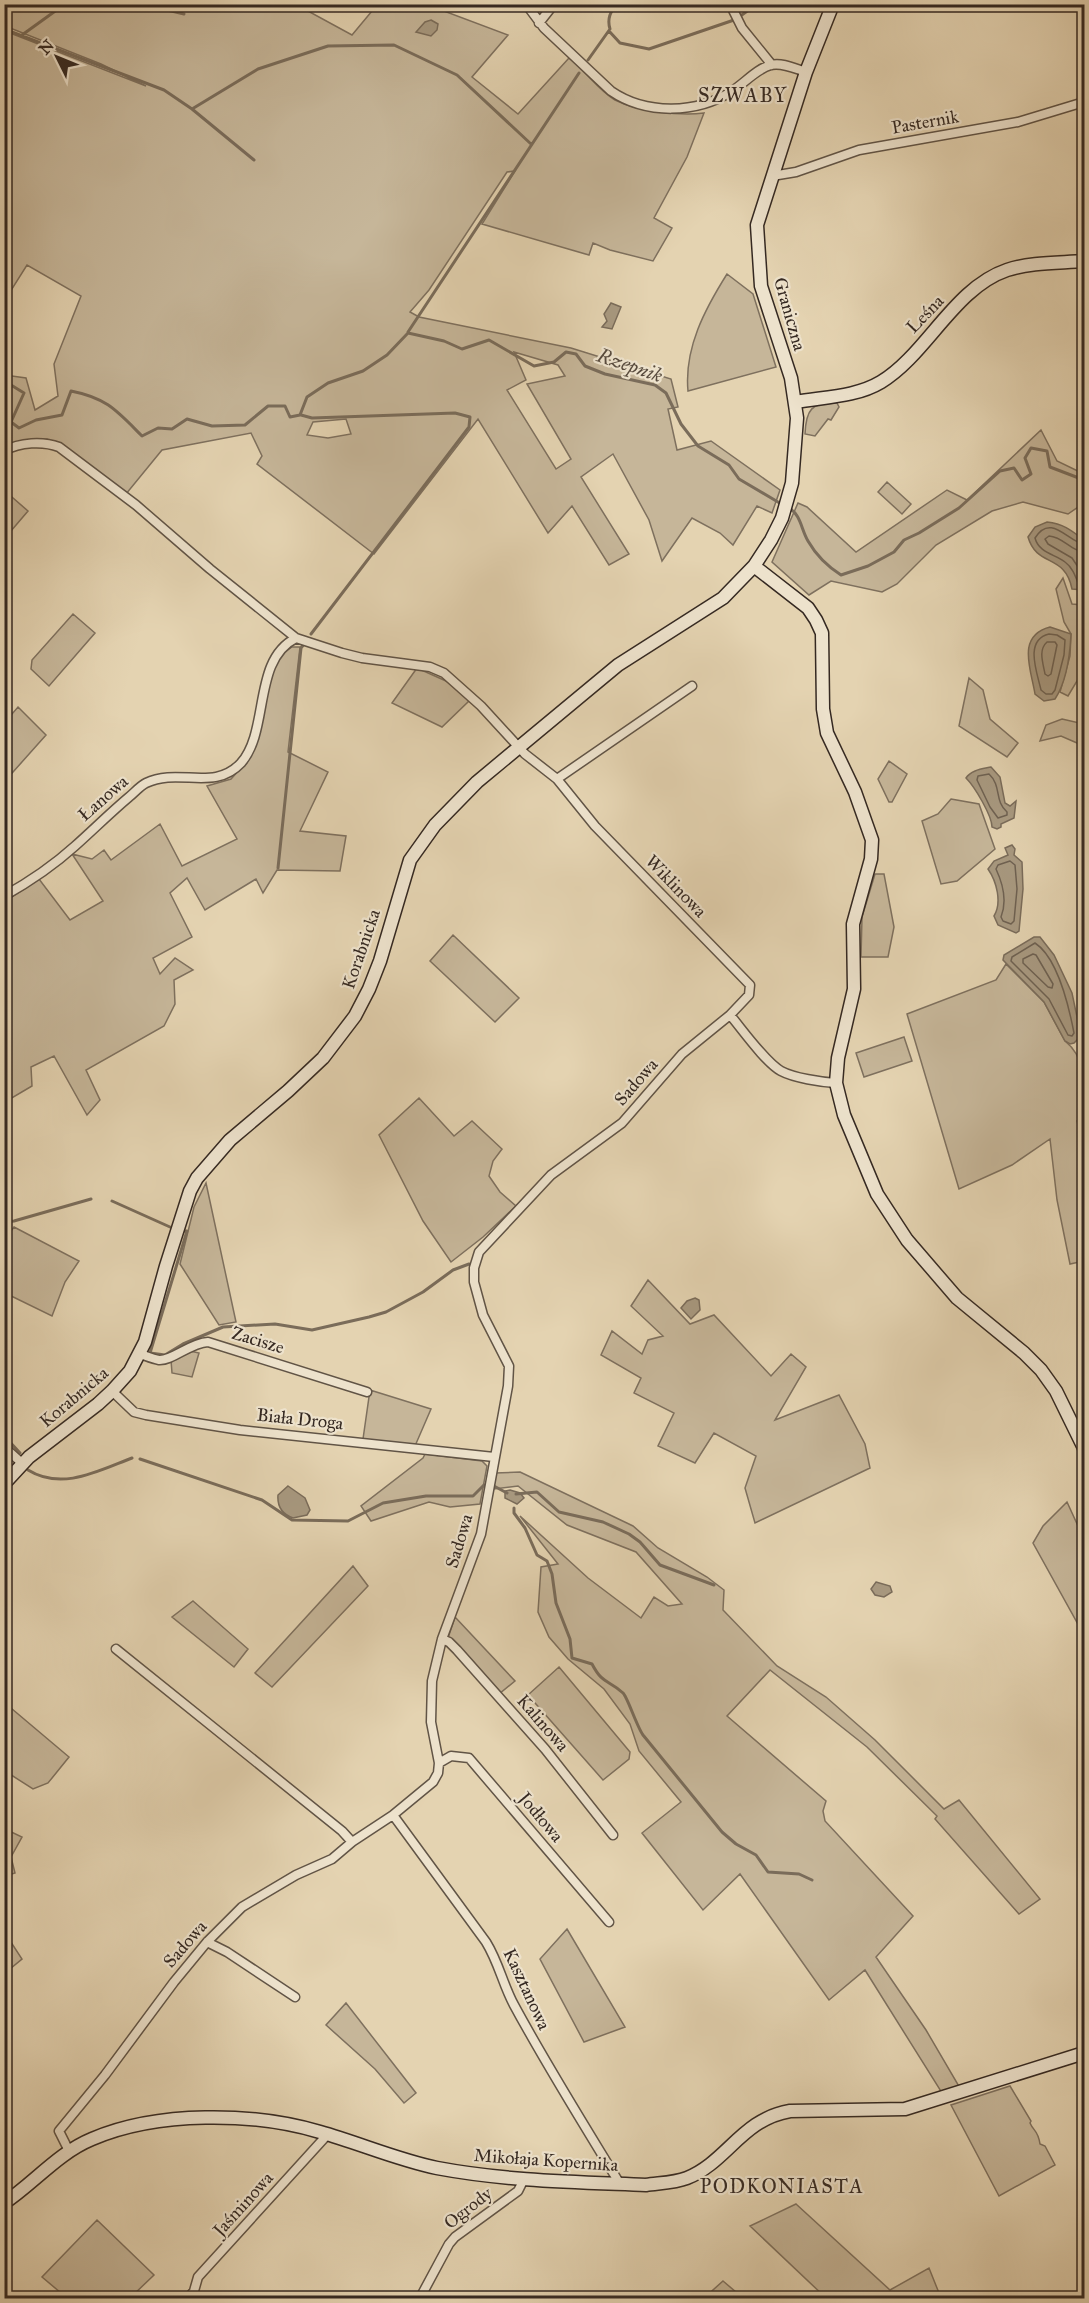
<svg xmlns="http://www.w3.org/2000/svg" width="1089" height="2303" font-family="'IM FELL Great Primer',serif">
<rect width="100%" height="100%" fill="#e4d3b1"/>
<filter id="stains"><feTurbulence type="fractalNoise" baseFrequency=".00333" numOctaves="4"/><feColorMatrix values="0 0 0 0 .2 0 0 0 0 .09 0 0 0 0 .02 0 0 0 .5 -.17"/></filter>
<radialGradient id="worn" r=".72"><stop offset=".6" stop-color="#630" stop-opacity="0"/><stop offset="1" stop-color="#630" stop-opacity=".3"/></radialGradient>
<!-- green -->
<path fill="#c6b699" stroke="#7e705e" stroke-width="1.5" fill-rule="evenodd" d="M5 5H297L352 35 377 5H428L508 35 472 77 518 114 569 58C585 70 598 90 615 100 637 111 679 116 704 113L687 157 654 218 672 228 653 261 610 250 593 243 589 255 482 224 515 171 507 172 429 290 410 312 419 317 571 348 671 379 678 407 668 409 677 450 711 441 780 490 772 513 757 506 733 545 720 533 692 518 662 561 649 520 613 454 581 477 629 554 609 565 572 506 548 533 478 419 374 554 257 464 262 456 251 433 162 450 126 494 65 447 47 439 10 443 5 446V375L26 378 35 410 58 396 54 364 81 296 27 265 5 300V31L146 86 101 64 5 26ZM514 352 558 365 565 376 527 384 571 459 556 469 507 390 526 380ZM346 419 351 434 328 438 307 435 313 422Z
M727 274 753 294 776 367 688 391C684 348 705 309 727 274Z
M837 403 839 407 831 420 828 419 815 436 805 434C806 410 811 402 837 403Z
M1041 430 1057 461 1084 474V503L1068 514 1023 502 992 511 936 545 897 584 882 592 831 581 809 595 772 562 798 503 807 507 856 552 947 490 967 500Z
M887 482 911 504 902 514 878 492Z
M5 491 28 511 5 538Z
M1063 578 1072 604 1083 605 1084 602V651L1080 676 1068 696 1060 692 1070 656 1071 634 1064 622 1056 589Z
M73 614 95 633 49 686 31 669 32 660Z
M292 647H300L288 752 328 772 300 831 346 836 340 871 277 870 263 893 256 879 205 910 187 878 170 893 192 937 153 958 160 974 175 958 193 970 174 980 175 1004 164 1026 86 1070 100 1100 87 1115 54 1056 31 1067 32 1086 5 1102V1079L9 1076 4 1066V902L39 879 70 920 103 901 72 854 92 859 104 850 111 860 160 824 182 866 237 839 207 786 231 779 248 760 275 666 283 653Z
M417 668 446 681 470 700 442 727 392 703Z
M969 678 983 690 990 719 1018 743 1007 757 959 726Z
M18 707 46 735 5 781V722Z
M1062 719 1084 724V746L1061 736 1040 741 1046 725Z
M889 761 907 774 892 802H889L878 779Z
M951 799 979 804 995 849 957 881 941 884 922 821 938 814Z
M875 874H884L894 927 888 957H861L862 917Z
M453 935 519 998 495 1022 430 961Z
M1006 964 1044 1002 1065 1041C1089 1060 1084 1091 1084 1121H1077L1084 1149V1261L1070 1264 1057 1200 1050 1139 1012 1165 959 1189 907 1014 996 980Z
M904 1037 912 1061 864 1077 856 1053Z
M419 1098 454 1136 472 1121 502 1149 493 1161 489 1176 500 1192 516 1206 483 1237 451 1262 423 1221 379 1135Z
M206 1183 236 1322 219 1325 180 1264 194 1207Z
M14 1227 79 1261 65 1282 52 1316 5 1293V1239Z
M648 1280 690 1324 714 1315 771 1376 791 1354 806 1367 775 1420 839 1395 865 1444 870 1468 755 1523 745 1488 756 1456 714 1433 695 1463 658 1446 674 1413 634 1393 641 1378 601 1355 612 1331 642 1354 648 1340 663 1336 631 1306Z
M190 1351 199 1353 192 1377 172 1373 171 1360Z
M370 1390 431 1409 415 1446 363 1439Z
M425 1454 482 1461 487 1466 480 1504 450 1507 429 1502 371 1521 361 1506 423 1458Z
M520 1472 633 1526 658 1548 707 1577 724 1590 723 1610 777 1666 826 1697 875 1740 944 1809 959 1800 1040 1899 1019 1914 935 1819 937 1816 867 1747 770 1670 727 1716 826 1801 823 1811 825 1821 913 1916 876 1957 926 2030 960 2088 942 2093 865 1970 829 2000 740 1874 703 1910 642 1833 681 1802 639 1751 630 1724 604 1689 568 1659 549 1637 538 1612 541 1567 558 1564 520 1516 588 1578 641 1618 654 1597 668 1606 682 1604 636 1552 567 1525 518 1486 494 1489 495 1473Z
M1067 1502 1084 1539V1635L1033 1543 1043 1526Z
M353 1566 368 1586 272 1687 255 1673Z
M193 1601 248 1649 234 1667 172 1617Z
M455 1617 515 1681 499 1694 448 1638Z
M559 1667 630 1752 629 1759 603 1780 528 1695Z
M5 1703 69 1757 48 1783 33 1789 5 1771V1750L7 1746 5 1744Z
M5 1829 22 1837 11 1857 15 1873 5 1876Z
M567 1929 625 2027 584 2042 540 1959Z
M5 1933 22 1959 5 1973H4Z
M346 2003 416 2093 404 2103 375 2069 326 2025Z
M1010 2086 1031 2121 1030 2123C1034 2132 1038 2130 1040 2144L1045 2146 1055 2165 999 2196 951 2105Z
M796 2204 890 2290 929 2268 941 2298H826L750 2226Z
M97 2220 154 2275 130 2298H67L42 2277Z
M723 2281 743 2298H704Z"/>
<!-- water -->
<path fill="#a89980" stroke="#7a6c5a" stroke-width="1.5" d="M431 20 438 24 437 30 431 36 416 32 425 22Z
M611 303 621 307 612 329 602 327 607 321 604 314Z
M1047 522C1064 524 1071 530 1084 540V590L1072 589C1065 553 1037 568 1028 537L1035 527Z
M1050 627 1071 634C1070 655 1067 681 1055 699L1044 701 1035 694C1031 669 1016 636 1050 627Z
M991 767 1000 777 1005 803 1010 806 1016 801 1014 818 1001 824V827L997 829 992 827C992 816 975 787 966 778 971 770 982 769 991 767Z
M1012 845 1015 849 1014 855 1022 862 1023 889 1019 931 1016 933 998 925 994 916C1002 903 997 882 988 869L994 861 1008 855 1005 848Z
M1034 937H1040L1054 955 1072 993 1081 1036 1074 1043 1070 1044 1065 1041 1044 1002 1003 960 1004 955Z
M695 1298 699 1300 700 1310 691 1319 681 1308 687 1301Z
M288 1486 305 1498 310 1510 307 1515 293 1518C282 1514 277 1507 278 1495Z
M510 1490 520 1493 524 1498 517 1504 505 1498V1491Z
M876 1582 890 1586 892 1592 884 1597 875 1595 871 1589Z"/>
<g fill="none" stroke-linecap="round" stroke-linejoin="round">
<!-- shore -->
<path stroke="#6e6151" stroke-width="1.5" d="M1084 544C1069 543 1051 512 1035 538 1039 553 1055 554 1065 562 1072 567 1075 575 1078 583L1084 584
M1084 552C1070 551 1064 537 1049 536L1045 539 1048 544 1072 558 1084 576
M1049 634 1057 635 1065 640 1064 655 1055 690 1052 694H1046L1041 690C1037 672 1024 640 1049 634Z
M1047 642H1055L1057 645 1051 674 1048 676 1045 674C1043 663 1038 650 1047 642Z
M989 774C1002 786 994 801 1007 812V815L998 818 990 807 977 780 978 776Z
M1010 861 1015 865 1017 889 1014 921 1011 924 1003 921 1001 917C1007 902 1003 884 996 869L998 865Z
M1035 943C1058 958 1069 1007 1074 1033L1072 1036 1068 1035 1049 999 1011 961 1012 957Z
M1033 954 1036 955 1053 984 1052 988 1048 987 1023 963V959Z"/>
<!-- stream -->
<path stroke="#7a6c5a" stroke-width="3" d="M142 4 184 14
M739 17 757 4
M4 29 164 90 192 109 254 160
M609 31 620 43 649 49 734 20
M22 35 65 4
M588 60 610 29C607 19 610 12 617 4
M192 109 258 69 328 46 394 45 457 75 531 144
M408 332 579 73
M4 386 11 385 24 393 11 422 19 428 36 420 62 415 71 391C107 398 117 411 142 436L158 428 172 429 187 419 212 426 245 425 268 406H285L290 417 300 415 307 397 328 383 363 371 387 355 408 333 444 341 462 349 489 340 534 366 554 362 566 352 576 354 585 366 605 374 655 385 666 393 681 424 698 446 729 465 739 479 783 505
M301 415 312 418 455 413 470 417 469 427 311 634
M789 508C801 515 801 529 808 541 816 555 827 566 841 575L868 566 894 552 904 540 919 533 959 508 1000 471 1014 468 1022 480 1031 474 1025 458 1031 448 1047 451 1050 467 1084 480
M278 868 301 648 304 644
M112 1201 170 1227
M4 1222 14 1221 91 1199
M184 1231H187L150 1353 165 1355 183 1344 223 1327 275 1324 312 1330 369 1317 386 1312 423 1292 453 1270 469 1264
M8 1440 20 1453
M140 1459 262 1500 292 1520 348 1521 383 1503 426 1496H473L484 1485H488
M28 1470C62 1491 98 1471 132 1458
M492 1485 507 1493
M516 1494 537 1492 559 1512 603 1522 629 1534 640 1542 660 1565 714 1585
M514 1508V1513L525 1528 537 1555 547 1561 552 1574 556 1603 570 1639 572 1658 592 1664C603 1685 608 1679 623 1693 627 1696 637 1727 643 1735L722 1832 736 1844 756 1855 768 1872 799 1874 812 1880"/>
<defs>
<path id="street" d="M526 4 544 28 611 91C646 115 697 114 732 91 745 83 756 69 771 65 782 62 796 69 806 72
M730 4 742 28 772 65
M539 23 554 4
M772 176 796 172 859 150 1018 122 1084 102
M4 451C20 442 43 441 59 447L136 505 210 569 296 638
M557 779 595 826 750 985 749 995 730 1015
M4 896C29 882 54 865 75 846 93 830 110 813 129 797 134 793 140 786 146 783 179 767 214 792 241 763 270 730 252 660 296 638L342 653 362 658 430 667 444 673 481 706 525 754 557 779 692 686
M140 1354C146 1356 153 1359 159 1360 172 1361 190 1343 208 1342L367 1392
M112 1391 134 1412 146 1415 240 1430 494 1457
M4 1447 23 1464
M442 1639 449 1642 457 1650 545 1749 613 1835
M116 1649 342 1831 352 1842
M439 1763 451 1756 469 1758 609 1922
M393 1815 486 1942C499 1963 503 1985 514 2005 547 2066 584 2125 620 2184
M207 1942 227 1952 295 1997
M69 2151 59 2131 105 2075 174 1982 207 1942 242 1907 296 1875 332 1859 352 1842 393 1815 433 1782 438 1773 439 1763 431 1722 432 1681 442 1639 481 1534 508 1386 509 1366 483 1315 474 1282V1268L479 1252 551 1175 622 1123 682 1054 730 1015C742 1029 765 1062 781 1071 794 1078 821 1082 836 1083
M188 2298 194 2291 198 2277 328 2134
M420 2298 449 2244 455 2237 518 2191 524 2179"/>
<path id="secondary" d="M796 402C824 397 856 397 881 382 927 354 954 288 1007 270 1031 262 1059 263 1084 261
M754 566 808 608 816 620 822 633 823 709 827 733 855 792 872 840 871 859 853 924 854 989 838 1058 836 1083 844 1115 877 1194 907 1240 957 1298 1024 1353 1041 1370 1056 1391 1084 1448
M4 1484 29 1457 98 1404 112 1391 130 1371 145 1342 166 1266 190 1191 197 1178 230 1140 288 1091 323 1058 355 1016 369 989 380 961 410 860 435 825 477 782 618 665 723 598 754 566 771 540 782 518 792 483 797 418 791 378 761 286 757 225 806 72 833 4
M4 2203C34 2183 58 2153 92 2139 157 2111 253 2112 320 2132 359 2143 398 2160 437 2168 506 2181 576 2182 646 2185 659 2183 674 2183 687 2178 727 2162 742 2119 790 2111L905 2109 1084 2053"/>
</defs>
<!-- street casing -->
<use href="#street" stroke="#615446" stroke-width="11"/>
<!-- secondary casing -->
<use href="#secondary" stroke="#352922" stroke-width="15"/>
<!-- street -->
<use href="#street" stroke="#ede2cc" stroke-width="8"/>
<!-- secondary -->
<use href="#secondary" stroke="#ede2cc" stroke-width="12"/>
</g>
<g text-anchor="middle" stroke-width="4.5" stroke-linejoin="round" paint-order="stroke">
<!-- street labels -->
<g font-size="18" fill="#352922" stroke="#ede2cc">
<text transform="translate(925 122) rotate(-10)" y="6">Pasternik</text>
<text transform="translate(790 314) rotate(74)" y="6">Graniczna</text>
<text transform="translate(925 314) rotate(-46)" y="6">Leśna</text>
<text transform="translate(103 798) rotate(-41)" y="6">Łanowa</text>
<text transform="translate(676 886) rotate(46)" y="6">Wiklinowa</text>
<text transform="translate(361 949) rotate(-71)" y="6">Korabnicka</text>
<text transform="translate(636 1082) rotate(-49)" y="6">Sadowa</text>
<text transform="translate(258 1340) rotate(17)" y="6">Zacisze</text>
<text transform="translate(74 1397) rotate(-40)" y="6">Korabnicka</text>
<text transform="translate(300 1419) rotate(6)" y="6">Biała Droga</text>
<text transform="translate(459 1541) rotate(-73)" y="6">Sadowa</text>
<text transform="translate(543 1723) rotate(49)" y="6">Kalinowa</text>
<text transform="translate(541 1817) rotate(50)" y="6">Jodłowa</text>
<text transform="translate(185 1944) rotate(-49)" y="6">Sadowa</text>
<text transform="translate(527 1989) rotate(65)" y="6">Kasztanowa</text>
<text transform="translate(546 2160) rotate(4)" y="6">Mikołaja Kopernika</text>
<text transform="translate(243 2204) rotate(-48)" y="6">Jaśminowa</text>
<text transform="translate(468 2208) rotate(-38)" y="6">Ogrody</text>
</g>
<!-- neighbourhood labels -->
<g font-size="20" letter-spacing="1.5" fill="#352922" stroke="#ede2cc">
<text x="743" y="102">SZWABY</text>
<text x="782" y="2193">PODKONIASTA</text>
</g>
<!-- water labels -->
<g font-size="20" font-style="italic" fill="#584b3e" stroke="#ede2cc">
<text transform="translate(630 365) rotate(19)" y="7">Rzepnik</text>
</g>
</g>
<!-- margin -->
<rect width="1089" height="2303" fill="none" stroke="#e4d3b1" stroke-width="24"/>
<rect x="6" y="6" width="1077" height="2291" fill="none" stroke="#352922" stroke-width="3"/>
<rect x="12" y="12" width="1065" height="2279" fill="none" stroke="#352922" stroke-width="1.5"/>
<!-- north arrow -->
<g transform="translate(57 57) rotate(313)" stroke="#ede2cc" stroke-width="4.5" paint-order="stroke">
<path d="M0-4.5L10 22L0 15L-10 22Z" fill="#352922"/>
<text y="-9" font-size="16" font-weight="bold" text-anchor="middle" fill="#352922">N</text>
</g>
<rect width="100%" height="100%" filter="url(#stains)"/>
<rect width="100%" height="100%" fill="url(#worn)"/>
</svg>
